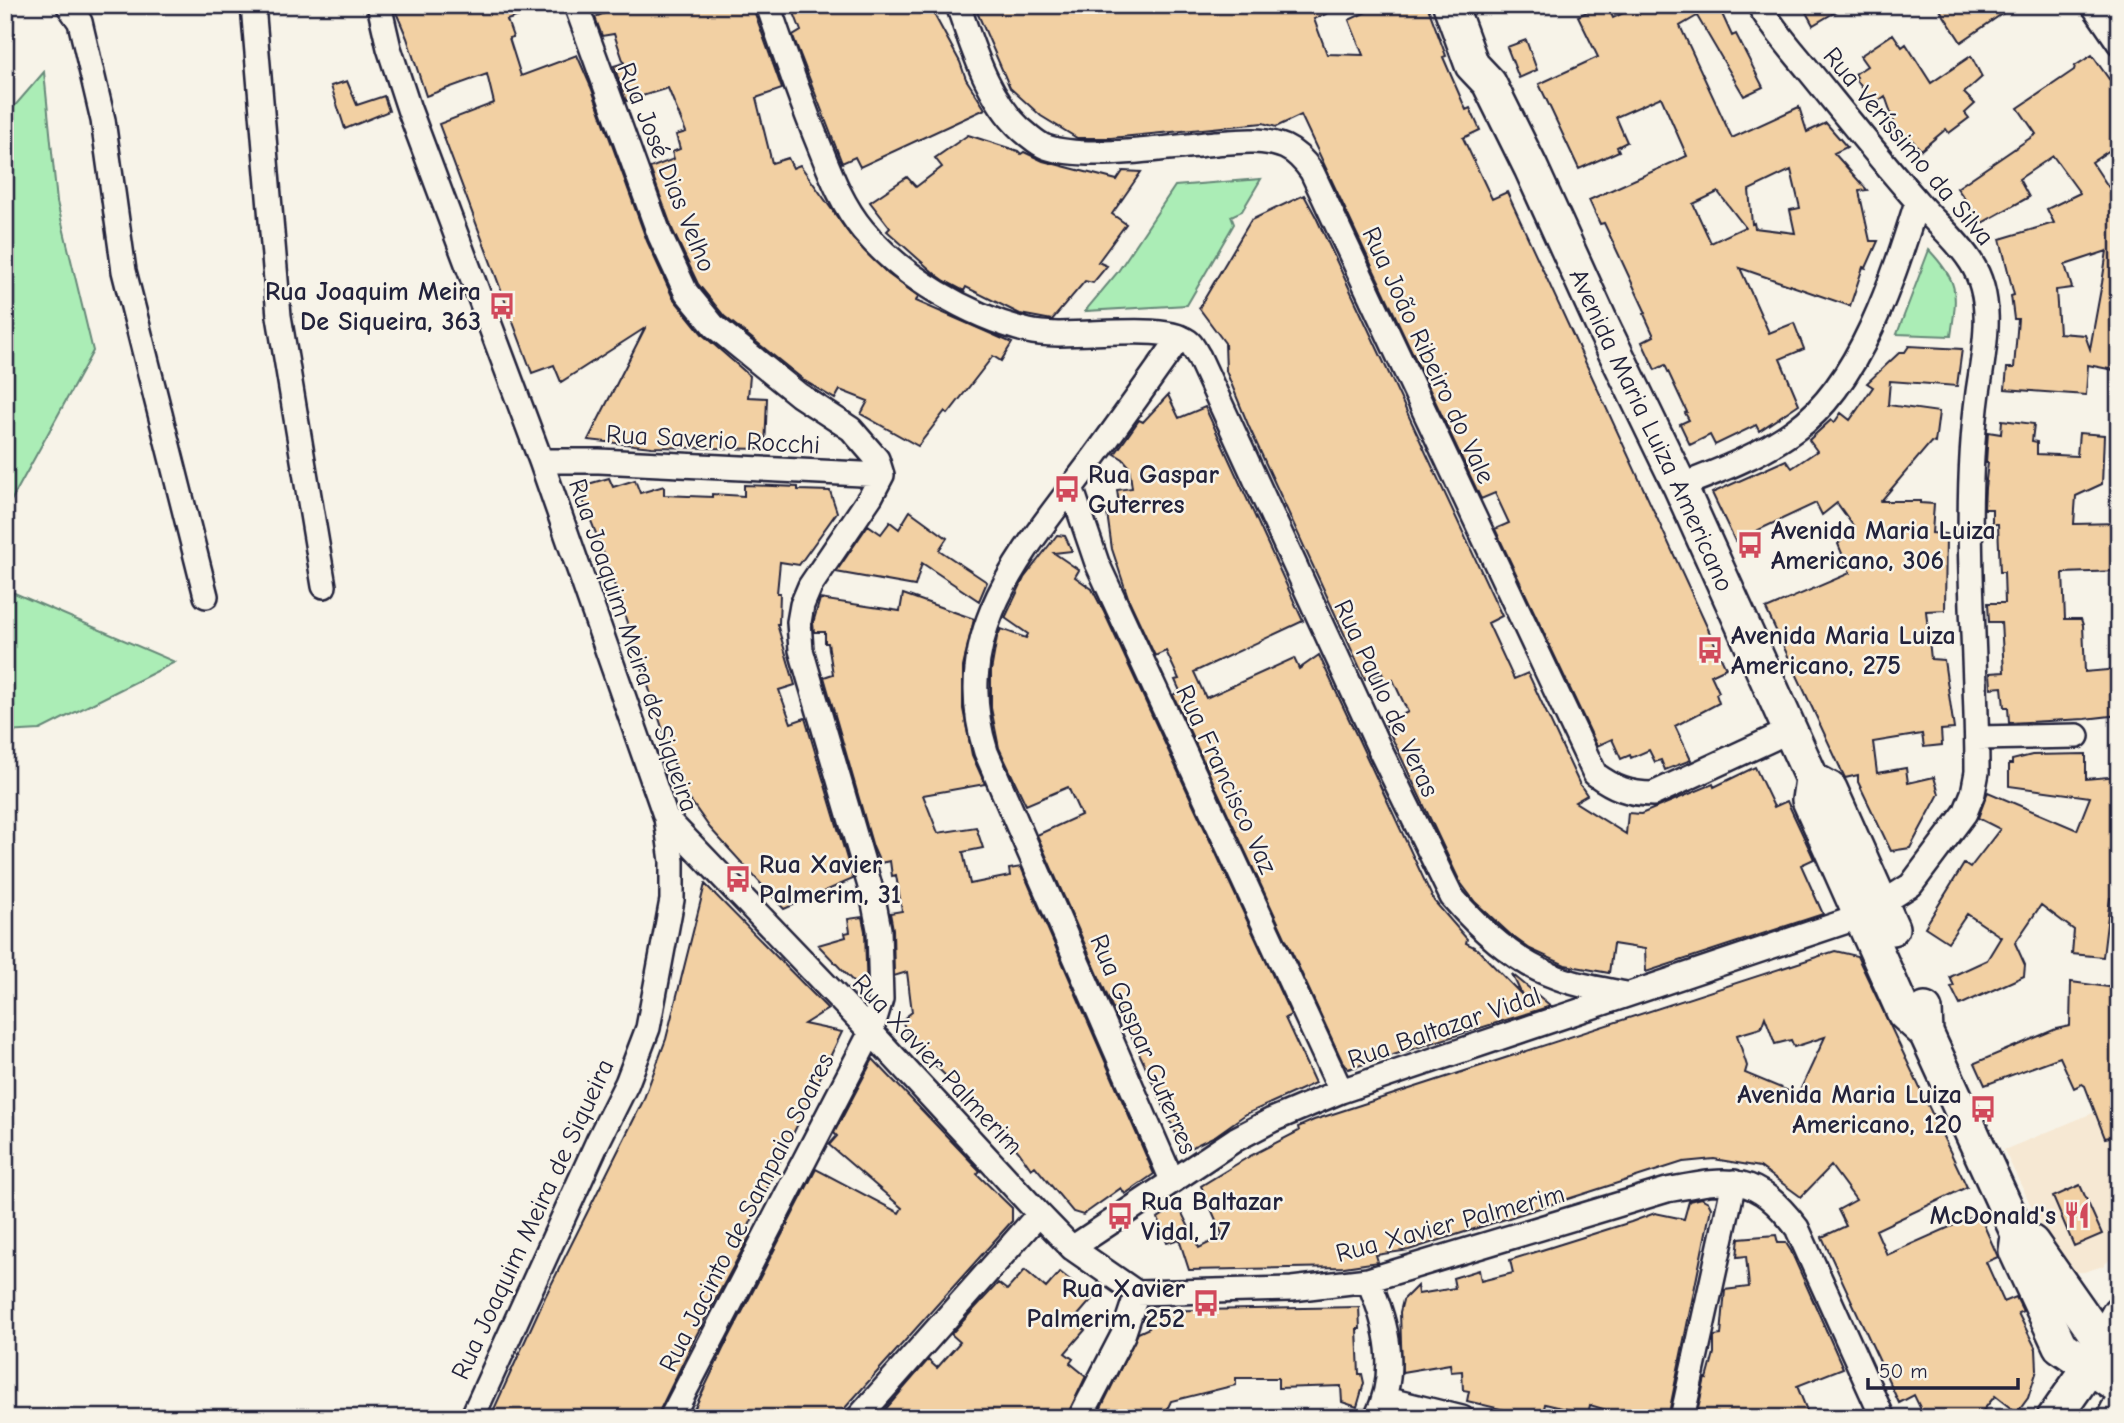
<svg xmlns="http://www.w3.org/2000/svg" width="2124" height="1423" font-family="'Comic Neue',sans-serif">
<rect width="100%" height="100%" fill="#f7f3e8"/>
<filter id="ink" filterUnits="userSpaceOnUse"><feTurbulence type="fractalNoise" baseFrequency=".0143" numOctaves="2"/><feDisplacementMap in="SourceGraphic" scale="14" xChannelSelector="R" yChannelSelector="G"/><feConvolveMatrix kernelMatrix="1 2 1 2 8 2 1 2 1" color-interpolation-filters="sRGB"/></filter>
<g filter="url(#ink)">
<!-- built -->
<path fill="#f6e8d3" d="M2119 1102V1251L2103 1266 2084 1272H2072L2054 1253 2004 1150Z"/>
<!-- green -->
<path fill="#abedb6" stroke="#668878" stroke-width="2" d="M44 72 57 202 93 351 5 512V117Z
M1261 179 1242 211 1231 216 1234 224 1187 305 1085 311 1117 273 1175 186Z
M1929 250C1960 283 1957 293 1951 336L1897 334Z
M5 589 175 662 40 730 5 732Z"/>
<!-- building -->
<path fill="#f2d0a3" stroke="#22223b" stroke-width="2" fill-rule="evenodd" d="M393 5H543V8L507 20 513 37 509 38 521 76 577 55 591 87 647 241 673 298 703 335 750 376 748 397 767 398 765 449 652 447 588 440 645 328 561 382 554 365 532 373 439 124 494 103 487 74 426 96 407 38Z
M602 5H752L782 89 756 98 772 163 788 158 793 168 800 165 853 239 888 274 918 296 916 301 1012 343 1001 361 993 356 948 414 945 411 918 446 861 414 868 401 840 390 835 399 805 381 724 316 698 284 673 231 650 168 674 159 672 152 680 149 676 135 686 132 668 88 626 101 614 66 624 63 614 34 602 36 595 17 605 13Z
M791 5H929L960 62 966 79 985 109 860 167 855 157 842 163 793 36 801 31Z
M974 5H1347L1314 19 1327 54 1363 55 1349 20 1381 5H1427L1446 56 1443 57 1466 110 1470 108 1480 130 1463 138 1492 199 1507 192 1726 668 1711 675 1719 692 1716 694 1719 703 1675 726 1691 760 1665 770 1661 760 1655 762 1649 750 1631 758 1630 755 1621 759 1612 739 1597 746 1495 529 1509 523 1495 493 1481 499 1301 115 1276 127 1263 123 1111 138H1077L1041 116 1010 88Z
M1597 5H1607L1613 18 1640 5H1718L1732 36 1736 34 1763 87 1744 96 1697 16 1680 26 1732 138 1799 107 1807 132 1826 123 1847 147 1834 153 1867 190 1859 191 1870 241H1878L1866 268 1863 267 1850 306 1740 268 1769 333 1794 323 1804 349 1780 359 1799 404 1759 431 1756 425 1715 445 1710 435 1690 445 1680 424 1689 420 1685 413 1687 412 1665 365 1655 370 1642 342 1654 336 1644 314 1646 313 1604 223 1600 224 1589 200 1687 156 1661 97 1616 117 1627 142 1617 147 1619 151 1579 169 1539 84 1598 57 1578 16 1587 12 1586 10ZM1791 170 1800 208 1790 210 1795 233 1755 228 1754 223 1752 224 1749 190ZM1718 192 1745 227 1711 243 1693 204Z
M1802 5H1847L1813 25Z
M1937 5H2015L1961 42Z
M1893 34 1902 47 1906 44 1931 83 1971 56 1982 77 1964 93 1975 104 1965 113 1969 118 1949 133 1946 129 1921 150 1911 139 1907 142 1897 130 1885 96 1874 104 1855 78 1857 77 1855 74 1867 66 1860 56Z
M1526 40 1537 70 1519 78 1507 47Z
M2092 55 2109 79 2119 72V144L2092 162 2119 203V371L2088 365 2086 395 2005 389 2007 368H2014L2018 319H2014L2011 296 2014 295 2000 239 2054 223 2047 209 2080 193 2053 156 2019 179 2029 197 1982 223 1957 188 2036 134 2018 108 2074 70 2075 66ZM2107 251 2102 283 2090 349 2085 335 2059 333 2056 290 2072 288 2065 265Z
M347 81 357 105 384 96 389 111 345 129 331 86Z
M968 135 1018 151 1021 154 1024 152 1043 161 1117 180 1123 171 1141 172 1112 214 1126 224 1098 262 1107 266 1093 283 1085 281 1052 320 1020 314 966 287 964 291 945 281 934 273 887 231 890 228 870 202 907 177 916 187 942 167 935 158Z
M1304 195 1316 217 1502 616 1488 623 1514 679 1528 673 1579 783 1587 795 1575 802 1626 834 1628 813 1641 814 1713 784 1714 787 1755 767 1774 807 1787 801 1808 846 1814 859 1801 865 1823 914 1646 972 1645 949 1613 944 1609 973 1565 965 1530 949 1512 936 1475 902 1460 882 1385 723 1408 712 1393 680 1386 684 1382 673 1365 679 1249 427 1226 371 1225 343 1199 308 1251 220Z
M1909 346 1962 349 1957 386 1890 381 1888 405 1939 412 1935 443 1931 442 1881 501H1920V503L1934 504 1932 533 1946 534 1945 610 1926 611 1931 659 1944 660 1954 729 1941 730 1942 745 1924 747 1922 734 1873 742 1877 773 1906 768 1908 783 1934 777 1939 794 1910 848 1891 851 1858 782V775L1845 778 1766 609 1850 573 1838 544 1854 527 1837 503 1822 515 1816 503 1735 541 1712 493 1786 460 1792 468 1817 451 1809 440 1831 420 1834 423 1841 413 1850 420 1873 387 1867 383 1900 352H1905Z
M1168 395 1179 418 1205 407 1303 621 1194 672 1206 698 1294 658 1299 669 1319 655 1434 901 1467 939 1466 943 1476 948 1522 995 1512 974 1551 1006 1348 1069 1342 1061 1173 695 1180 691 1175 680 1179 679 1166 651 1155 656 1129 600 1112 549 1106 506 1119 504 1117 490 1132 488 1129 466 1123 459 1115 454 1139 420 1143 422Z
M2002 420 2034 424 2032 441 2037 442V454L2077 456 2079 433 2104 435 2102 484 2076 496 2074 524 2119 523V571L2063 573 2065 619H2081L2083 625 2085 672 2119 669V715L2085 719 2009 723 2008 707H2004L2002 687 1991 688 1990 673 2004 672 2001 622H1989L1988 603H2005L2004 572H2000L1998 524H1992V509H1984L1985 488 1988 463H1986L1988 432 2001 434Z
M609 478 613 487 635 480 640 493 664 486V495L712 497V494L744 496V485L798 487V490L830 491 837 512 799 565 780 562 777 593H780L779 624H777L795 685 779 690 791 723 805 718 853 879 784 909 710 828 683 790 605 557 578 487Z
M910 511 947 538 939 550 987 582 979 601 922 563 915 586 836 572 868 525 881 534 890 522 899 529Z
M1057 535 1065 536 1072 551 1054 553 1079 570 1075 577 1092 589 1104 612 1291 1015 1285 1018 1315 1083 1246 1114 1215 1136 1184 1151 1118 1007 1113 1009 1037 835 1081 815 1068 787 1026 805 999 748 991 708V671L997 637 1001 629 1026 638 1028 634 1005 618 1024 578Z
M903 594 974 619 963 667V709L972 755 985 784 923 795 938 833 976 827 983 848 963 852 970 884 1010 876 1009 869 1021 867 1154 1174 1125 1194 1121 1188 1083 1215 1073 1212 1035 1166 1031 1169 1019 1152 996 1125 910 1041 902 1020 912 1012 907 972 894 976 893 929 890 913 902 911 896 875 892 876 890 861 880 863 873 847 824 677 833 674 828 643H825V632H814L813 623 820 599 900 611Z
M2086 754V779L2119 776V898H2110L2103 957 2072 954 2074 930 2041 905 2015 943 2025 965 2024 976 1960 1005 1951 987 1954 986 1950 977 1987 960 2001 937 1967 914 1948 942 1925 927 1964 864 1970 868 2000 829 1978 818 1987 794 1988 792 2077 830 2090 797 2009 786V764H2012V760L2032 755Z
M705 884 828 1009 804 1024 842 1032 747 1230 752 1232 696 1336 656 1418H490L545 1297 643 1101 666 1039Z
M862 917 865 931 867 996 818 945 846 937 845 933 850 932 848 919Z
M1835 951 1857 956 1967 1187 1876 1230 1887 1255 1979 1214 1998 1257 1986 1262 2004 1302 2016 1297 2023 1311 2018 1313 2036 1349 2037 1370 2028 1398 2017 1413 1995 1396 1977 1418H1925L1914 1395 1899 1403 1822 1237 1846 1226 1838 1210 1856 1200 1831 1166 1801 1197 1760 1167 1714 1159 1683 1162 1409 1250 1376 1255 1378 1262 1344 1267 1189 1270 1179 1239 1167 1243 1158 1218 1169 1211V1209L1178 1205 1199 1248 1223 1236 1201 1186 1250 1156 1299 1131 1298 1127 1314 1120ZM1765 1017 1775 1044 1791 1040 1794 1047 1825 1037 1798 1095 1745 1073 1747 1066 1737 1035 1761 1028Z
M2071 982 2116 988 2113 1006 2119 1007V1135L2105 1138 2085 1086 2082 1084 2074 1088 2060 1057 1985 1085 1975 1063 2056 1029 2070 1026Z
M873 1059 980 1171 977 1174 1012 1208V1221L836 1418H740L722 1410 717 1418H690L723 1349 816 1169 899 1213 902 1208 829 1145 837 1136 834 1133Z
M2080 1185 2102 1234 2074 1246 2053 1197Z
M1701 1198 1708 1202 1711 1208 1668 1418H1633L1590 1405 1588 1414 1545 1404 1542 1418H1538L1467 1401 1469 1391 1463 1390 1462 1371 1451 1372 1450 1364 1402 1372 1400 1312 1403 1300 1417 1286 1418 1294 1455 1288 1453 1278 1479 1270 1481 1281 1513 1273 1510 1260 1631 1222 1655 1213 1684 1219 1689 1201Z
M1776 1235 1778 1243H1786L1791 1251 1843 1368 1797 1386 1810 1418H1696L1705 1378 1707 1379 1714 1353V1336L1721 1335 1725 1290 1749 1287 1746 1256 1737 1257 1739 1238Z
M1025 1270 1046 1288 1060 1272 1093 1298 1074 1320 1085 1330 1065 1353 1073 1359 1070 1363 1086 1376 1066 1418H878L928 1360 937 1368 960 1342 951 1334 998 1283 1007 1290Z
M1359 1307 1360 1329H1357L1359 1374H1362L1364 1383 1357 1407 1342 1402 1341 1386 1278 1388V1378H1236V1385L1171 1401 1163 1418H1096L1138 1333 1149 1328 1143 1319 1146 1311Z"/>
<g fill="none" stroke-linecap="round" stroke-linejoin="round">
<defs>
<path id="street" d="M68 5 80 22 103 120 124 271 206 596
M253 5 279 316 324 586
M379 5 389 48 409 109 541 461 666 818 672 861V900L648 1028 627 1083 598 1141 472 1418
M576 5 660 236 686 292 714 326 799 395 851 429 877 459 882 475
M768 5C784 52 800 99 819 145 831 175 842 205 863 230 902 277 969 316 1028 331 1066 341 1166 320 1190 343 1194 347 1196 353 1199 357L1381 752 1452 897C1479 928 1512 960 1551 975 1574 985 1601 989 1626 994
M958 5C973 49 990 106 1028 135 1033 139 1040 145 1046 147 1086 161 1173 147 1216 143 1239 141 1264 138 1285 147 1296 152 1305 162 1312 172L1595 774C1614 788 1629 794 1653 794L1789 731
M2093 5 2119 43
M541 461H599L882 475
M1680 486C1719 471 1761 455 1795 430 1860 384 1894 276 1917 202
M1071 487 1097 563 1341 1091
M1977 738 2077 736
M666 818 871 1032 1039 1214 1072 1248 1137 1293 1292 1289 1368 1280 1667 1190C1731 1178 1754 1172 1797 1228L1883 1418
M1172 1180 986 752C949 633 1020 556 1086 468 1118 425 1149 381 1180 337
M1072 1248 1236 1139 1272 1120 1341 1091 1862 916 1911 885 1965 813 1973 793 1977 772C1977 645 1961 519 1978 392 1984 350 1996 300 1971 262 1956 238 1933 221 1915 199 1879 158 1845 115 1810 72 1793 51 1773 29 1759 5
M1368 1280C1388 1325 1399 1372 1376 1418
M1385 1399 1462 1418
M671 1418 871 1032 881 999 879 929 872 893 801 650 799 622 802 605 810 586 871 496 882 475
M858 1418 1039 1214
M1080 1418 1123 1335 1137 1293
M1682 1418 1734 1182"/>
<g id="secondary">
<path id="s1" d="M1450 5 1472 65 1489 83 1531 168 1604 329 1680 486 1812 779 1809 800 1904 1013 1926 1033"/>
<path d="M1812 779 1830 789 1892 928"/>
<path d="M1925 1010 1926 1033 2018 1234 2032 1243 2102 1343 2119 1353"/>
<path d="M2018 1236 2016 1251 2060 1346 2119 1387"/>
<path d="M2054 1418 2089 1368 2119 1313"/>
<path d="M2114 1418 2119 1408"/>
</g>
</defs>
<!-- street casing -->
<use href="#street" stroke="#22223b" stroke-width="28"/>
<!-- secondary casing -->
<use href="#secondary" stroke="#22223b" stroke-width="38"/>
<!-- street -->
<use href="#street" stroke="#f7f3e8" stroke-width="23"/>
<!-- secondary -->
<use href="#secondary" stroke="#f7f3e8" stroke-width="33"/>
</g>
</g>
<!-- icons -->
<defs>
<symbol id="bus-bare" viewBox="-9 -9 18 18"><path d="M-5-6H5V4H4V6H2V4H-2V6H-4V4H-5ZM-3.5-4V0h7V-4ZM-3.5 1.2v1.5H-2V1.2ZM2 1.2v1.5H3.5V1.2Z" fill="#d1495b" stroke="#f7f3e8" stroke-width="2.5" paint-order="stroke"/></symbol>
<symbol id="restaurant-bare" viewBox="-9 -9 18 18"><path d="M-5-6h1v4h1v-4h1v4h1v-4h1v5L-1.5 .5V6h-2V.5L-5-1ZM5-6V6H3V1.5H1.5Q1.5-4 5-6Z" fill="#d1495b" stroke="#f7f3e8" stroke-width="2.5" paint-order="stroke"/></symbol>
</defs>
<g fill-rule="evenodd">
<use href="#bus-bare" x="483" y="287" width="38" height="38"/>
<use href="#bus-bare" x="1048" y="470" width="38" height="38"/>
<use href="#bus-bare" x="1731" y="526" width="38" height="38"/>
<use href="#bus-bare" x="1691" y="631" width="38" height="38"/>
<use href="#bus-bare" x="719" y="860" width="38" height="38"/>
<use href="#bus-bare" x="1964" y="1090" width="38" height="38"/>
<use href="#restaurant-bare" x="2058" y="1196" width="38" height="38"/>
<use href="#bus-bare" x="1101" y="1197" width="38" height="38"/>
<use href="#bus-bare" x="1187" y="1284" width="38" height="38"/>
</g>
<g text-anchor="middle" stroke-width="5" stroke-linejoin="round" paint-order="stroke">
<!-- street labels -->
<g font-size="26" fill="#22223b" stroke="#f7f3e8">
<text transform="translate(1909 146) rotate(50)" y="9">Rua Veríssimo da Silva</text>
<text transform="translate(667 167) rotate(68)" y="9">Rua José Dias Velho</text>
<text transform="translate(1429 355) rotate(65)" y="9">Rua João Ribeiro do Vale</text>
<text dy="9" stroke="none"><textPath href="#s1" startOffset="472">Avenida Maria Luiza Americano</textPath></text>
<text transform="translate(713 439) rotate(3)" y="9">Rua Saverio Rocchi</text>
<text transform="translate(634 645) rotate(71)" y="9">Rua Joaquim Meira de Siqueira</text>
<text transform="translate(1387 698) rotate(65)" y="9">Rua Paulo de Veras</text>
<text transform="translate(1227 779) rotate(65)" y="9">Rua Francisco Vaz</text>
<text transform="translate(1444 1027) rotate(-19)" y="9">Rua Baltazar Vidal</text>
<text transform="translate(1144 1044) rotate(67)" y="9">Rua Gaspar Guterres</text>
<text transform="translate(938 1064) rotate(47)" y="9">Rua Xavier Palmerim</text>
<text transform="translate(746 1212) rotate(-63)" y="9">Rua Jacinto de Sampaio Soares</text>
<text transform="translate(532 1219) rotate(-65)" y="9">Rua Joaquim Meira de Siqueira</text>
<text transform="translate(1450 1223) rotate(-15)" y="9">Rua Xavier Palmerim</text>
</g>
<!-- poi labels -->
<g font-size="26" font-weight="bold" fill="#22223b" stroke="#f7f3e8" text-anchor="start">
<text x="481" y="300" text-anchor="end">Rua Joaquim Meira<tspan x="481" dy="30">De Siqueira, 363</tspan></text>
<text x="1088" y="483">Rua Gaspar<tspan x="1088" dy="30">Guterres</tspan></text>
<text x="1771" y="539">Avenida Maria Luiza<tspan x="1771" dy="30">Americano, 306</tspan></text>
<text x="1731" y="644">Avenida Maria Luiza<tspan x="1731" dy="30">Americano, 275</tspan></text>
<text x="759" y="873">Rua Xavier<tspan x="759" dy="30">Palmerim, 31</tspan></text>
<text x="1962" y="1103" text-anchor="end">Avenida Maria Luiza<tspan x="1962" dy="30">Americano, 120</tspan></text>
<text x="1141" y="1210">Rua Baltazar<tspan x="1141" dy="30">Vidal, 17</tspan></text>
<text x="2056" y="1224" text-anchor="end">McDonald's</text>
<text x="1185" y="1297" text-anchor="end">Rua Xavier<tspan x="1185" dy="30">Palmerim, 252</tspan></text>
</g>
</g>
<!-- margin -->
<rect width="2124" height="1423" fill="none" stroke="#f7f3e8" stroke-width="28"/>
<rect x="14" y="14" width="2096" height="1395" fill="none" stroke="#22223b" stroke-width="2.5" filter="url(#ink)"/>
<!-- scale -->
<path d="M1868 1378v10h150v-10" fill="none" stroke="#22223b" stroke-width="3.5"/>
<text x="1879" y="1378" font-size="21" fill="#22223b" stroke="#f7f3e8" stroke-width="5" paint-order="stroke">50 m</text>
</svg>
